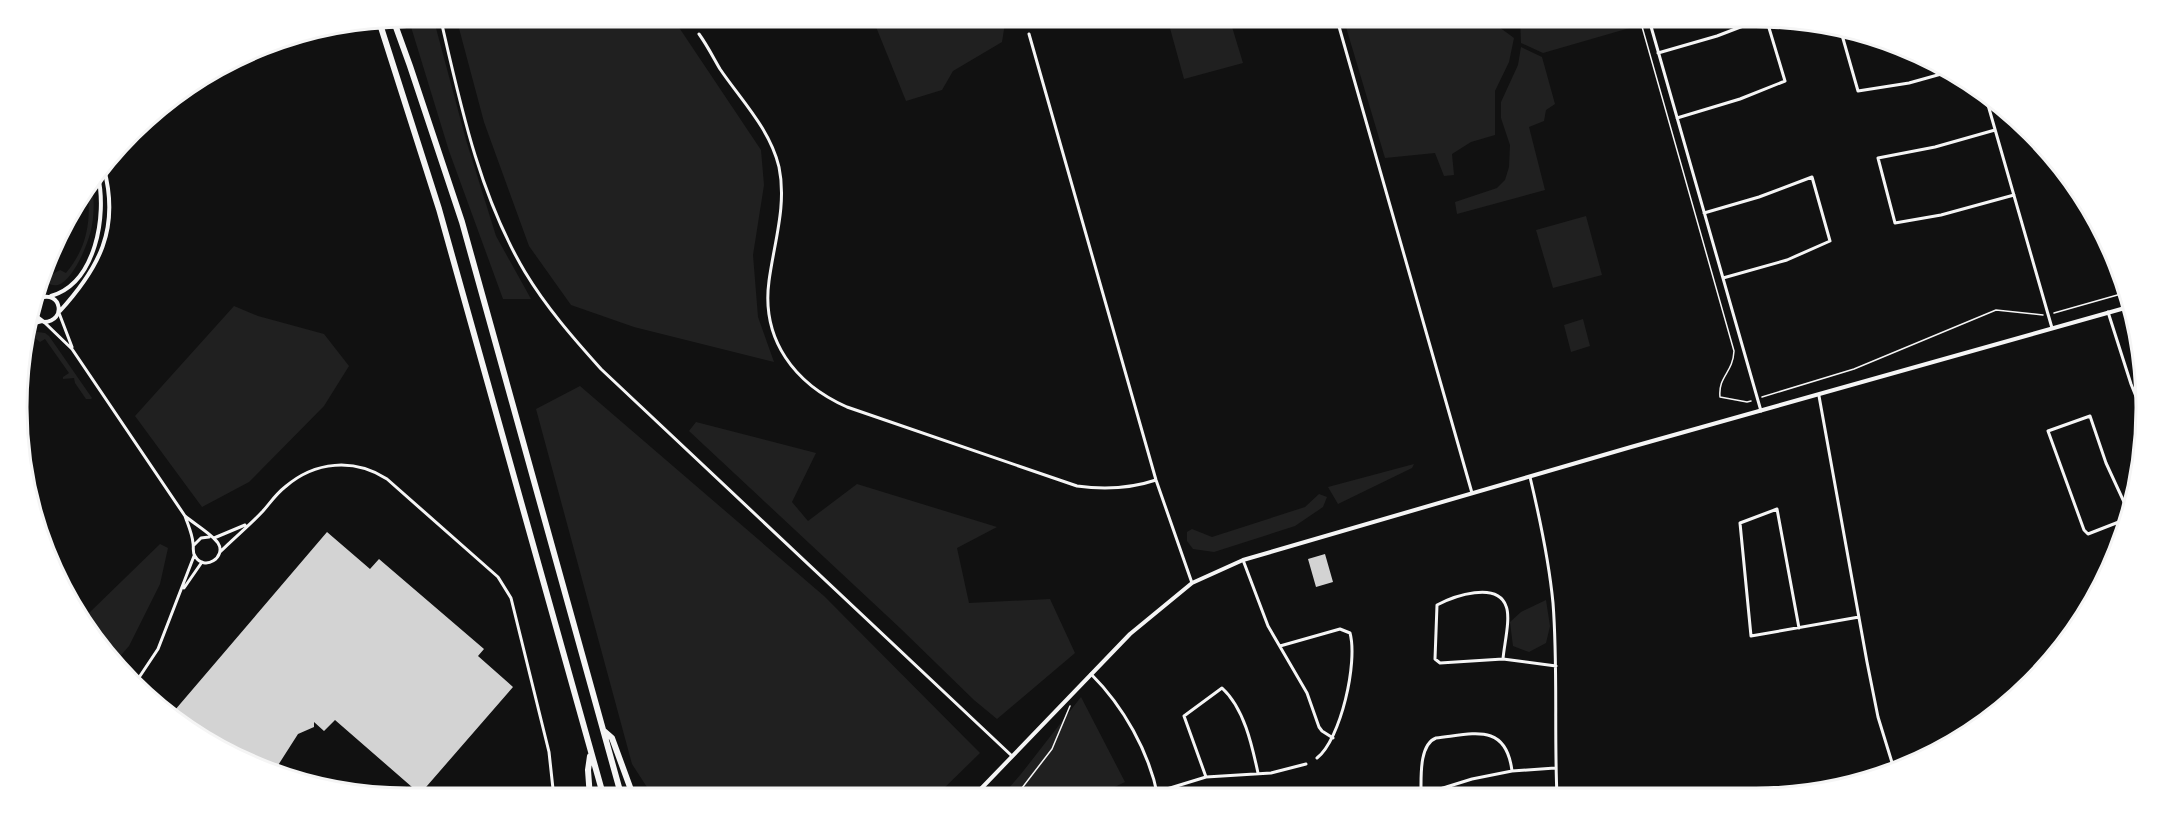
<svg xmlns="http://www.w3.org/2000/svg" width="2163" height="815" font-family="Jost,sans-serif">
<rect width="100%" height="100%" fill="#111"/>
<!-- green -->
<path fill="#202020" d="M408 17H433L466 140 496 236 531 299H503L449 151Z
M456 17H672L761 150 764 185 753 255 758 317 774 362 634 327 571 305 529 246 484 122Z
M872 17H1006L1002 42 953 71 942 90 906 101Z
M1181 17H1229L1243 63 1184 79 1168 21Z
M1343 17H1500L1499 27 1514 38 1509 62 1495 91V135L1471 142 1452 154 1454 175 1444 176 1435 153 1385 158Z
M1520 17H1615L1618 27 1638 21 1640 25 1543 53 1521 43Z
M1521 47 1542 57 1555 104 1546 110 1544 121 1529 127 1545 190 1457 214 1455 202 1497 188 1505 180 1509 167 1510 145 1501 118V102L1518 65Z
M93 192C94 203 94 214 92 225 90 240 74 280 58 285 53 286 49 284 45 282L47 277 60 270 66 273C86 249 91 224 88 193Z
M1586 216 1602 275 1553 288 1536 230Z
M234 306 258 316 324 334 349 366 324 406 249 482 202 507 135 416Z
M1583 319 1590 346 1571 352 1564 325Z
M30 331 45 333 49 336 92 398 91 399H86L75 383 74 378 63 379V377L69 373 45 339 40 342 31 335Z
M580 386 824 596 980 753 935 797 654 798 632 764 536 409Z
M696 422 816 453 792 502 808 521 857 484 997 527 957 548 969 603 1050 599 1075 653 997 719 974 700 900 628 689 431Z
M1414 464 1412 468 1338 504 1328 487Z
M1319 494 1327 497 1323 507 1295 526 1214 552 1193 549 1187 541V532L1192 529 1212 537 1305 507Z
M160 544 168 548 160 584 129 646 116 661 82 624 77 612 88 614Z
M1546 600 1550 626 1546 643 1529 652 1513 646 1510 622 1521 612Z
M1081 697 1125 782 1094 797H1001L1021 774Z"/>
<!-- building -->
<path fill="#d3d3d3" d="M327 532 370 569 379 559 484 649 478 656 513 687 420 794 335 720 324 731 314 722V727L298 734 275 770 169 717Z
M1325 554 1333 582 1316 587 1308 559Z"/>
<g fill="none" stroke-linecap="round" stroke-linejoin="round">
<!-- path -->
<path stroke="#f5f5f5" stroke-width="1.5" d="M1639 16 1734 351C1733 373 1718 376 1720 397L1747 402 1751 401
M2054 313 2128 292
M1762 397 1854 369 1996 310 2043 315
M1015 797 1052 749 1070 706"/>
<!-- minor -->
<path stroke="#f5f5f5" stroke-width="3" d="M440 16C460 103 479 195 525 272 546 307 574 339 601 369L1012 756
M1336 16 1472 493
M1648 16 1761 411
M1840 28 1858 91 1909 83 1952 71
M699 34C707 45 713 57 720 69 741 100 770 129 779 167 787 205 774 243 769 281 761 340 795 384 847 407L1077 486C1105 490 1129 489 1156 480
M1029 34 1156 480 1192 583
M1658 53 1717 36 1764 18
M1984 91 2052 328
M1677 118 1740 99 1785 81 1766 18
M1995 130 1935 147 1878 158 1895 223 1941 215 2014 195
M1704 213 1759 197 1812 177 1830 241 1787 260 1723 278
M2108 312 2131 384 2145 419
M59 313 72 347
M45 323 72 349 185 516C188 525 192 533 193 543 194 548 192 552 195 556 204 572 227 557 218 543 212 534 193 523 185 516
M1819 396 1867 662 1878 717 1894 769
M1530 477C1540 519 1549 561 1553 603 1558 667 1554 732 1557 796
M2129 518 2088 534 2084 530 2048 431 2090 416 2106 463 2130 515
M214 538 245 525
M194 545 201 538 209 537
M220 552C234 538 250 525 263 511 270 503 276 494 285 487 315 461 354 458 387 479L498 577 511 598 549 752 554 798
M1243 560 1268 626 1307 693 1319 727 1322 731 1333 738
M184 588 202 562
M1799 628 1777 509 1740 523 1751 636 1859 617
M1280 646 1340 629 1350 633C1358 662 1341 739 1317 758
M1503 659C1504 645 1511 618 1506 606 1497 581 1454 596 1437 605L1435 659 1440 663 1503 659 1556 666
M1091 674C1123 706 1149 751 1158 797
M136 682 158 649 194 556
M1512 771C1506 722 1473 734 1436 738 1420 744 1421 774 1421 789L1427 793 1472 779 1512 771 1555 768
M1206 777 1184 716 1222 688C1244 708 1252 745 1258 773
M1157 792 1206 777 1271 773 1306 764"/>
<!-- tertiary -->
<path stroke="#f5f5f5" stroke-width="4" d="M51 296C96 283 107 215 98 176
M60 311C99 268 120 229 104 169
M35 313 36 316 44 322C67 321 61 290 40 298
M31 324 42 321
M973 797 1130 634 1192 583 1243 560 1631 447 2132 306"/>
<!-- motorway -->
<path stroke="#f5f5f5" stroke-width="6" d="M393 19 410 66 462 222 622 798
M379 21 439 209 604 798
M604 731 612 738 634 798
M590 798 588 770 590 756"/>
</g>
<!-- crop -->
<path d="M0 0H2163V815H0ZM407 27H1756A380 380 0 0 1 2136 407V408A380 380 0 0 1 1756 788H407A380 380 0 0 1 27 408V407A380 380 0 0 1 407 27Z" fill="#fff" fill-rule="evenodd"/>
<path fill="none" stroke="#f5f5f5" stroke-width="3" d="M407 27H1756A380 380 0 0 1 2136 407V408A380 380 0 0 1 1756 788H407A380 380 0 0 1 27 408V407A380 380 0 0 1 407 27Z"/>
</svg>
